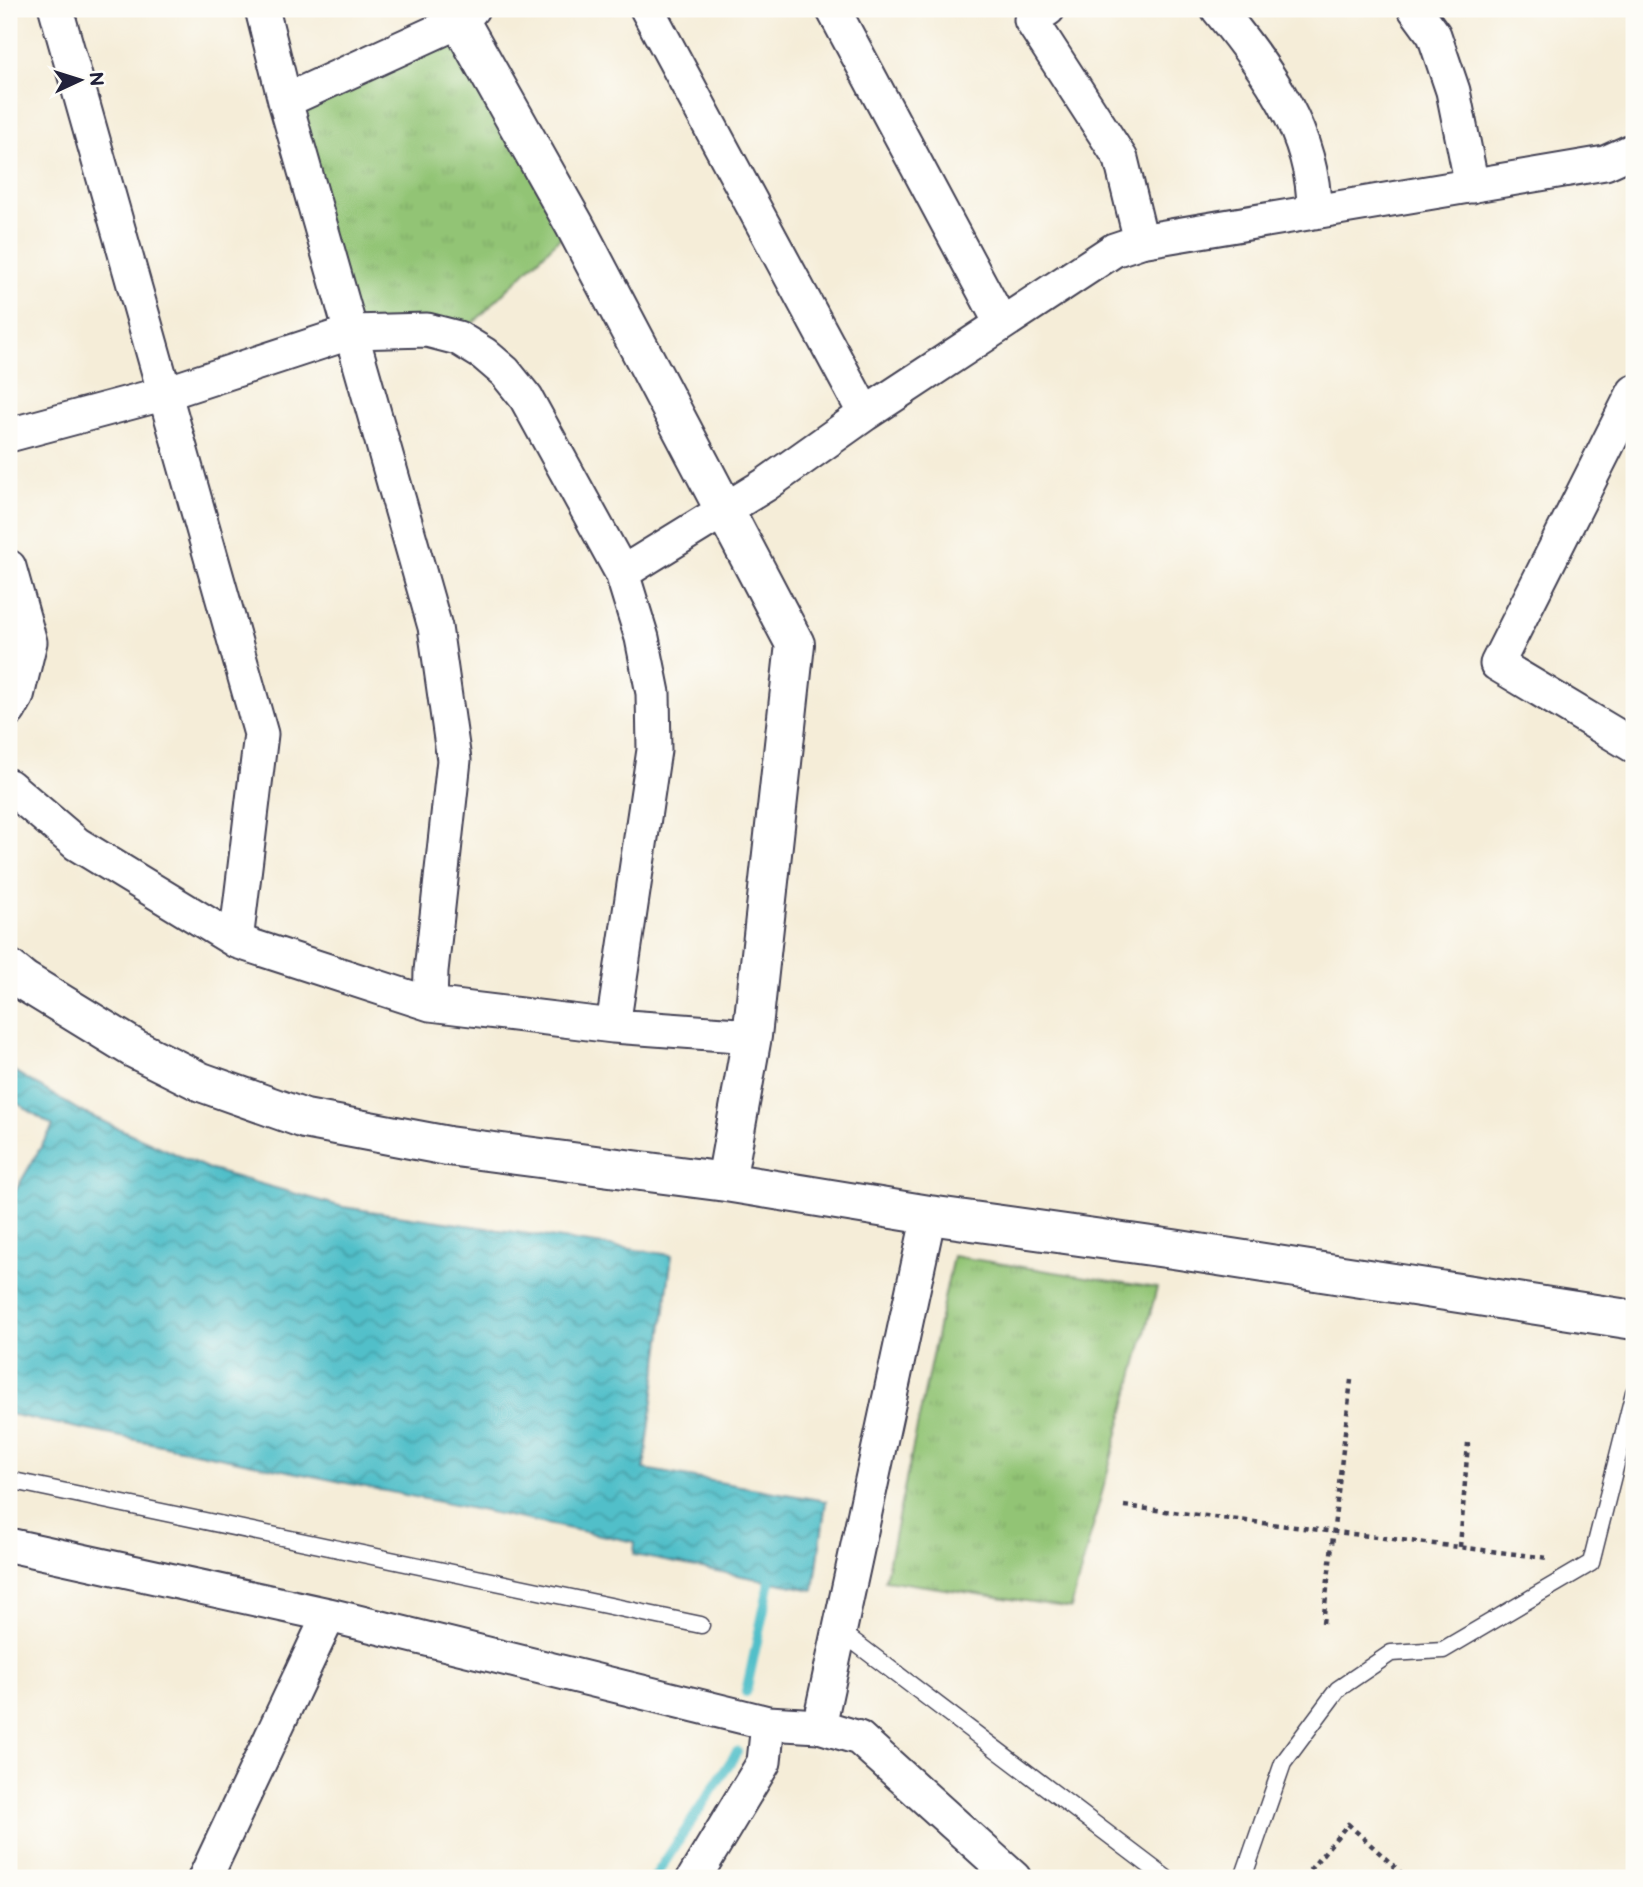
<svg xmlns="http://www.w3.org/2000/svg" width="1643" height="1887" font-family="'Balsamiq Sans',sans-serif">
<defs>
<pattern id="park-tufts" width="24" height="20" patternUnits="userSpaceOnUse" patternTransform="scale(1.75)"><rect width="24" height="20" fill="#92c475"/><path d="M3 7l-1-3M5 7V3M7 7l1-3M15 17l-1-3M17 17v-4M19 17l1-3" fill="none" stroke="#7ea866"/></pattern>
<pattern id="water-waves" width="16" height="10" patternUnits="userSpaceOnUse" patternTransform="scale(1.75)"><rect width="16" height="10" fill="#51bfc9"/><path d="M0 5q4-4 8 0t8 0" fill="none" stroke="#439ba4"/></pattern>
</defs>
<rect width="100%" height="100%" fill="#fdfcf7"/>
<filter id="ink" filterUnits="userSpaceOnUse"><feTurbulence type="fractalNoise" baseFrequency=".0143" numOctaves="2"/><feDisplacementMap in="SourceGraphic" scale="14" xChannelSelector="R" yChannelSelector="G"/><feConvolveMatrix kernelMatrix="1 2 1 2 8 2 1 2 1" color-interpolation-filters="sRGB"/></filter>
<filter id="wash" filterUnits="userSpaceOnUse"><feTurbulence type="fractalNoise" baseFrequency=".00686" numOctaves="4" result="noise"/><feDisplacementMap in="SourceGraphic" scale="28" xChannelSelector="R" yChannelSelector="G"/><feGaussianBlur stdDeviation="1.57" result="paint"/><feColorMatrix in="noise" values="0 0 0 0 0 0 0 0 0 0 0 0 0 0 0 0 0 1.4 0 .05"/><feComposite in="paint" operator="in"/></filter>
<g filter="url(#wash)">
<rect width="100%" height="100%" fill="#f5edd8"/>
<!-- park -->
<path fill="url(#park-tufts)" stroke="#5a7358" stroke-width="2" d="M459 21 574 224 458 338 352 332 285 101Z
M953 1256 1157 1288 1071 1608 885 1580Z"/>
<!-- water -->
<path fill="url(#water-waves)" stroke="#3a7082" stroke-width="2" d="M9 1068 80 1111 211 1170 343 1207 672 1255 644 1469 826 1501 814 1590 634 1555 635 1542 9 1414V1202L53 1126 9 1098Z"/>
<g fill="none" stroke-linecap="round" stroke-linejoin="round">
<!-- stream -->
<path stroke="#51bfc9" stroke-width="10" d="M746 1692 770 1581
M654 1878 737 1752"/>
</g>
</g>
<g filter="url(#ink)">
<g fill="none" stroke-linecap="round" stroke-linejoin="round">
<defs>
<path id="service" d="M9 1480 701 1625
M840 1631 1166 1878
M1243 1878 1283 1763 1338 1689 1391 1653 1443 1650 1591 1563 1634 1392"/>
<path id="minor" d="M56 9 261 734 236 941
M262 9 285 101 435 627 454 760 431 971 430 1004
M647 9 865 414
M833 9 1001 323
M1048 9 1031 20 1121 159 1141 241
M1218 9C1266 68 1315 133 1314 212
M1415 9 1434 35 1453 91 1472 186
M285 101 460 21 472 9
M1634 392 1497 664 1634 746
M9 435 166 393 352 332 427 330 458 338 484 354 505 372 526 398 622 573 642 638 653 693 654 750 613 1026
M9 567 30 642 17 696 9 710
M622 573 765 485 865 414 1114 250 1141 241 1605 163 1634 150
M9 786 77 844 236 941 430 1004 613 1026 752 1036
M9 1545 329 1615 768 1723 819 1726 859 1738 1014 1878
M819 1726 929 1215
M205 1878 329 1615
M694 1878 764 1762 768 1723"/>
<path id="tertiary" d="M453 9 574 224 795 644 752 1036 726 1182
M9 969 24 981 135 1049 201 1082 305 1119 448 1146 726 1182 929 1215 1173 1249 1634 1320"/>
</defs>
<!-- service casing -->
<use href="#service" stroke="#424053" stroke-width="19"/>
<!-- minor casing -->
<use href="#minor" stroke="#424053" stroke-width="37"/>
<!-- tertiary casing -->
<use href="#tertiary" stroke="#424053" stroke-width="42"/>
<!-- path -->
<path stroke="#424053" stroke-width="4.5" stroke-dasharray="5 5" stroke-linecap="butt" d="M1124 1506 1548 1558
M1460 1547 1468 1443
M1323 1623 1351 1380
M1303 1878 1348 1824 1407 1878"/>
<!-- service -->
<use href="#service" stroke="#fff" stroke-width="16"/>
<!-- minor -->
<use href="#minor" stroke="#fff" stroke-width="33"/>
<!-- tertiary -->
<use href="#tertiary" stroke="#fff" stroke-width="38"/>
</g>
</g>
<!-- margin -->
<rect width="1643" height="1887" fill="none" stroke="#fdfcf7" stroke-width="35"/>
<!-- north arrow -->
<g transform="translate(80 80) rotate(86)" stroke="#fdfcf7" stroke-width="5" paint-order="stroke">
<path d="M0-5L12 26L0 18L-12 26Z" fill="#22223b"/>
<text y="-10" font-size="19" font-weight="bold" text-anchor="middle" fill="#22223b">N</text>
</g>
</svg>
